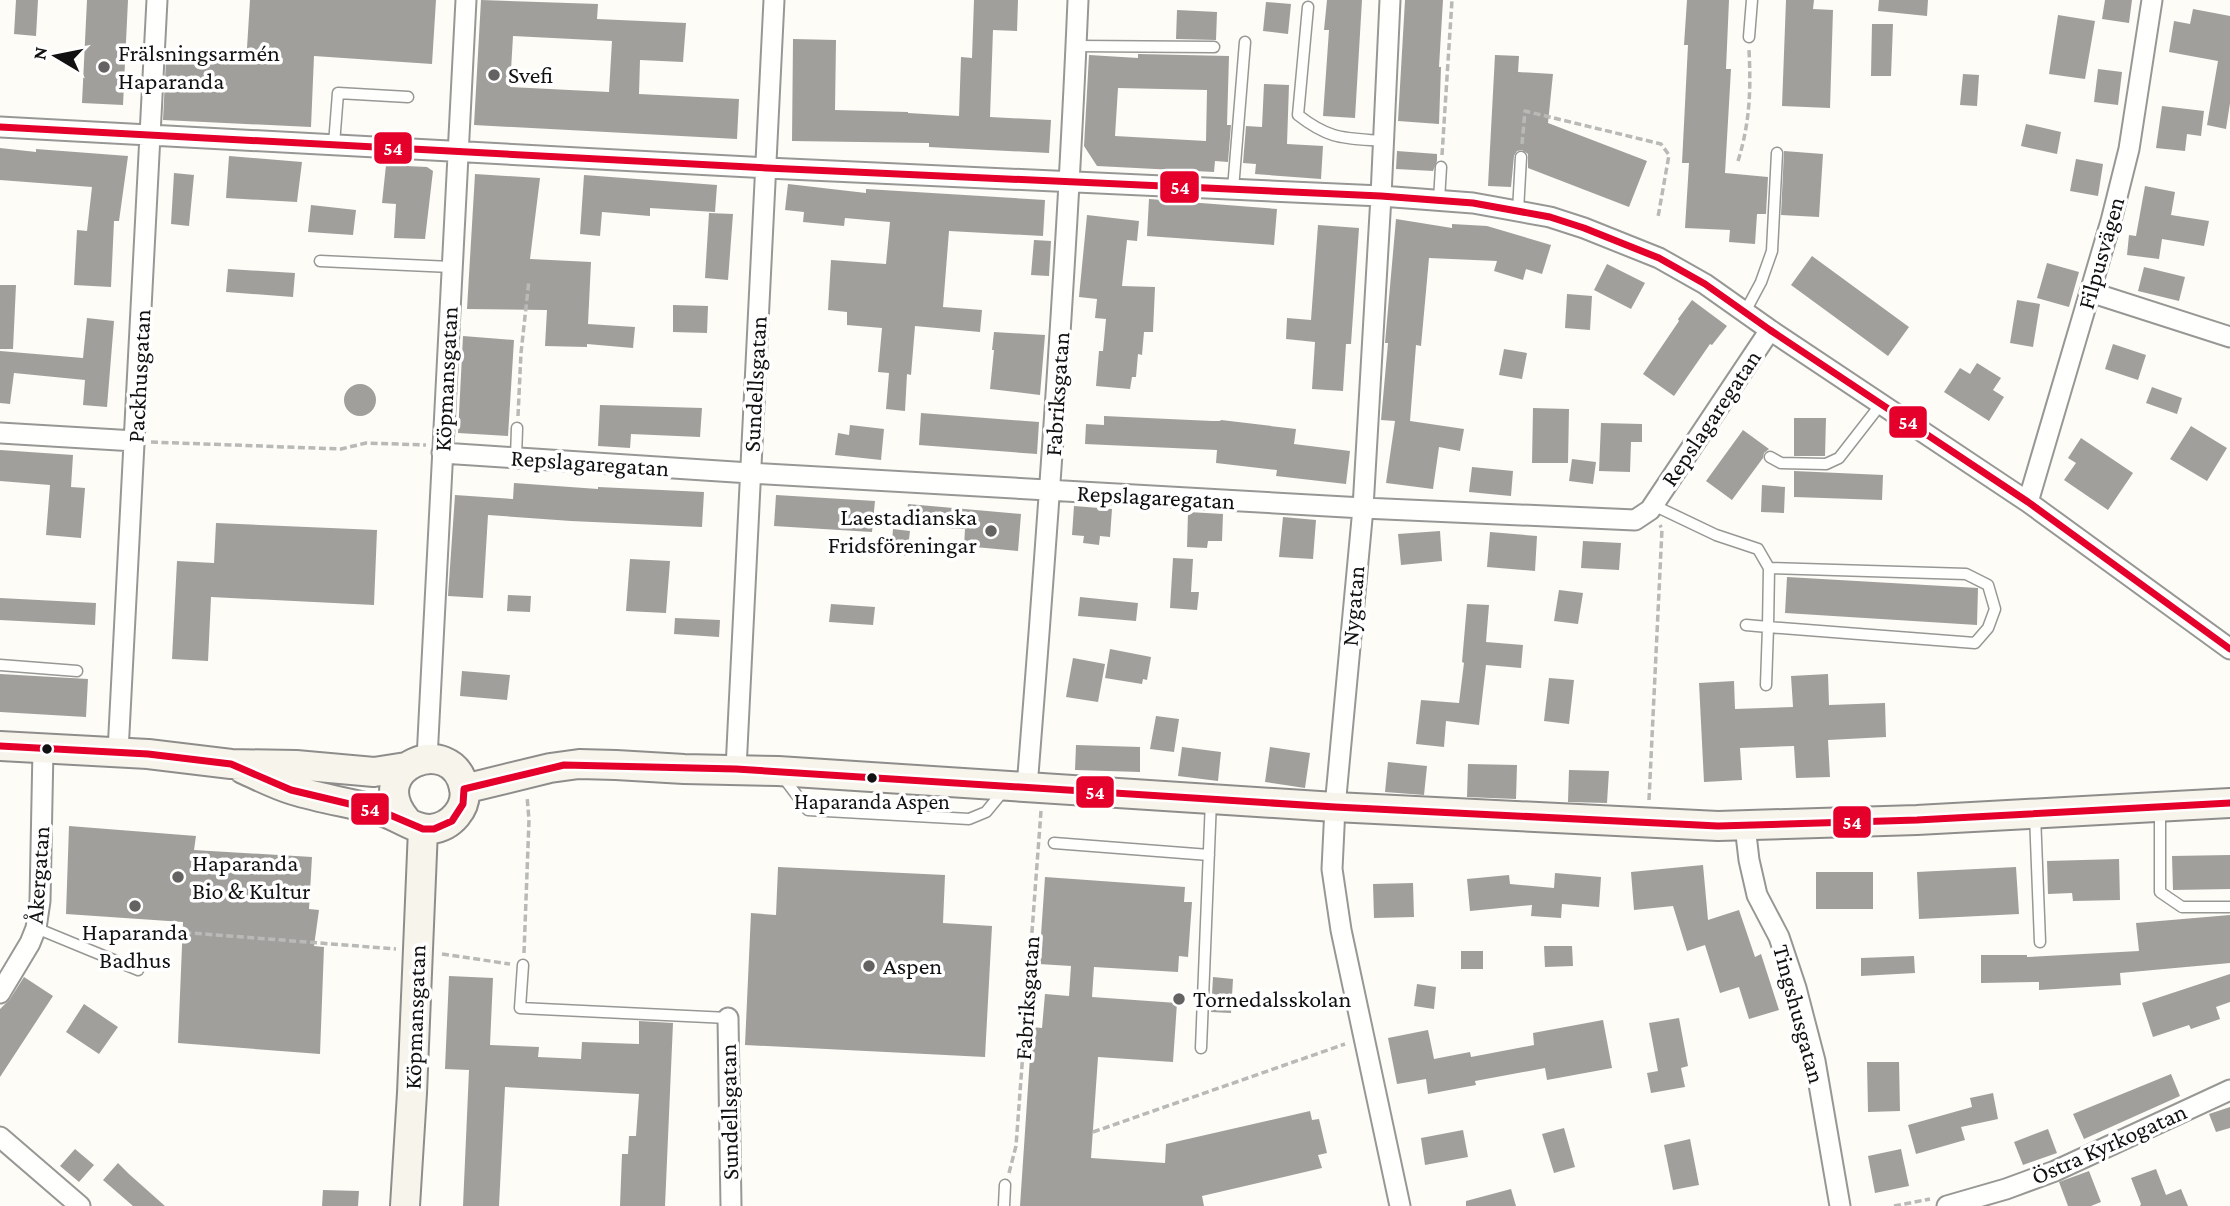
<svg xmlns="http://www.w3.org/2000/svg" width="2230" height="1206" font-family="'Crimson Pro',serif">
<rect width="100%" height="100%" fill="#fdfcf7"/>
<!-- building -->
<path fill="#a19f9c" fill-rule="evenodd" d="M16 0H38L36 36 14 34Z
M87 0H128L123 105 82 103Z
M250 0H436L432 64 314 56 311 127 163 120 166 60 246 64Z
M481 0 598 4 597 19 686 23 683 62 640 60 639 94 739 99 737 139 474 125ZM513 36 612 41 609 92 510 87Z
M974 0H1018L1017 31 993 30 990 117 1051 120 1049 153 929 147V143L792 141 793 39 836 40 835 110 908 112V113L959 116 961 57 972 58Z
M1327 0H1362L1355 118 1323 116 1329 30H1324Z
M1405 0H1443L1439 67H1441L1439 124 1398 121Z
M1687 0H1729L1726 69H1731L1725 173 1768 177 1766 214H1757L1755 244 1729 242 1730 230 1685 228 1689 163H1682L1688 45H1684Z
M1786 0H1814L1813 9 1833 10 1830 108 1782 106Z
M1879 0H1928L1927 16 1878 11Z
M2105 0H2132L2129 23 2102 19Z
M1266 2 1291 4 1288 34 1263 31Z
M2193 9 2230 16V103L2226 129 2207 125 2218 61 2169 52 2174 21 2190 24Z
M1177 10 1217 12 1216 40 1176 39Z
M2058 15 2095 21 2085 79 2049 74Z
M1872 24H1893L1891 76H1871Z
M1138 54 1229 56 1227 125H1231L1228 162 1215 161 1214 172 1097 166 1084 146 1089 55 1138 58ZM1118 88 1207 90 1206 141 1115 136Z
M1495 55 1519 56 1518 72 1553 74 1548 123 1647 161 1629 207 1528 168V154L1522 150 1517 151 1514 156 1511 187 1488 186Z
M2098 69 2122 72 2118 105 2094 102Z
M1963 74 1979 75 1977 106 1960 105Z
M1264 84 1289 85 1287 144 1323 146 1321 179 1255 174 1256 164 1243 163 1246 126 1262 127Z
M2162 106 2204 111 2201 136 2187 134 2185 151 2156 148Z
M2026 124 2061 132 2057 154 2021 146Z
M0 148 36 152V149L128 156 119 221H114L111 287 74 285 77 230 87 231 92 187 0 180Z
M1397 151 1437 154V161L1433 171 1396 169Z
M1784 151 1823 154 1819 217 1781 215Z
M229 156 302 162 297 202 226 198Z
M2076 159 2103 164 2098 196 2070 191Z
M386 165 427 167 433 171 425 239 394 238 396 204 382 203Z
M174 173 194 175 189 226 171 224Z
M475 174 540 178 530 259 591 262 588 324 635 327 633 348 587 344V347L545 346 547 310 467 309Z
M584 175 717 185 715 212 650 208V216L602 212 600 236 580 234Z
M788 184 866 193V189L1045 200 1043 236 949 231 943 307 982 310 980 332 915 326 911 375 907 374 905 411 886 409 889 373 878 372 882 328 847 325V312L828 310 831 260 886 264 890 222 845 218 844 226 803 222 804 212 785 210Z
M2145 186 2175 192 2171 215 2209 221 2204 246 2162 239 2159 259 2127 255 2129 235 2136 236Z
M1149 199 1277 209 1274 245 1147 236Z
M311 205 356 210 353 235 308 232Z
M709 213 733 214 728 280 705 278Z
M1087 215 1139 221 1137 241 1127 240 1122 286 1155 287 1153 332H1144L1142 355 1138 354 1136 377H1132L1130 389 1096 386 1099 351H1103L1106 319 1095 318 1097 299 1079 297Z
M1396 219 1452 228V224L1487 226 1551 245 1542 274 1526 269 1523 280 1494 271 1497 261 1429 258 1421 346 1416 345 1410 421 1464 429 1460 451 1439 447 1433 489 1386 483 1395 421 1381 420 1388 343H1385Z
M1318 225 1359 228 1351 344H1346L1343 391 1312 389 1315 342 1286 339 1287 318 1311 320Z
M1034 240 1051 241 1049 276 1031 275Z
M1812 256 1909 327 1888 356 1791 285Z
M2047 263 2079 272 2069 307 2037 298Z
M1607 264 1645 283 1631 309 1594 290Z
M2144 267 2185 277 2179 301 2138 291Z
M228 269 295 273 293 297 226 292Z
M0 285H16L13 349H0Z
M1567 294 1592 296 1590 330 1565 328Z
M1692 300 1727 326 1712 345 1710 344 1674 396 1643 374 1679 321 1678 319Z
M2017 300 2040 304 2033 347 2010 343Z
M673 305 708 306 707 333 673 332Z
M87 318 114 321 107 407 83 405 85 380 14 373 10 404 0 403V351L83 358Z
M994 332 1045 335 1040 395 990 389 994 350H992Z
M463 336 514 340 508 436 458 433Z
M2113 344 2146 355 2138 380 2105 369Z
M1504 349 1527 353 1522 379 1499 375Z
M1977 363 2001 378 1993 390 2004 397 1989 421 1944 392 1960 368 1970 374Z
M344 400a16 16 0 1 1 32 0a16 16 0 1 1-32 0Z
M2152 387 2182 398 2177 414 2146 403Z
M600 405 702 408 700 437 631 434 630 448 598 446Z
M1533 408 1569 409 1568 463H1532Z
M921 413 1039 422 1037 454 919 445Z
M1104 416 1212 421H1220L1221 420 1296 429 1294 444 1350 451 1346 484 1276 476 1277 470 1216 463 1217 450 1085 444 1086 424 1104 425Z
M1794 418H1826L1825 456H1794Z
M1601 423 1642 424V442H1631L1630 472 1599 471Z
M850 425 884 429 881 460 835 455 838 433 849 435Z
M2191 426 2227 448 2207 481 2170 459Z
M1743 430 1769 449 1764 453 1763 458 1732 500 1706 481Z
M2081 438 2133 473 2108 510 2064 480 2076 463 2068 458Z
M0 450 73 455 71 487 85 488 81 538 46 535 50 485 0 481Z
M1572 459 1596 462 1593 484 1569 481Z
M1472 467 1513 471 1511 496 1469 492Z
M1794 471 1883 475 1882 500 1794 497Z
M514 483 598 489V487L704 492 702 527 571 521 488 515 483 598 448 596 455 495 513 499Z
M1762 485 1785 487 1784 513 1761 512Z
M776 495 875 501 872 532 774 526Z
M908 504 1021 514 1018 551 964 546 965 529 906 526Z
M1074 506 1112 509 1110 537 1100 536 1099 545 1083 543 1084 536 1072 535Z
M1188 512 1223 514 1222 541H1208L1207 548 1187 547Z
M1283 517 1316 520 1313 559 1279 557Z
M216 523 377 530 374 605 211 597 208 661 172 659 177 561 214 563Z
M893 529 910 531 907 556 891 554Z
M1440 531 1442 561 1401 565 1398 534Z
M1490 532 1537 536 1535 571 1487 567Z
M1583 541 1621 543 1619 570 1581 568Z
M1173 558 1193 559 1191 592H1199L1197 610 1170 608Z
M630 559 670 561 666 613 626 611Z
M1787 577 1978 588 1977 625 1785 613Z
M1559 590 1583 593 1578 624 1554 621Z
M508 595 531 596 530 612 507 611Z
M1080 597 1138 603 1136 621 1078 616Z
M0 598 96 603 95 625 0 620Z
M831 604 875 607 873 625 829 622Z
M1467 604 1489 605 1486 642 1523 645 1521 668 1486 665 1479 725 1446 721 1444 747 1416 744 1421 700 1459 703 1464 663 1462 662Z
M675 618 720 620 719 637 674 634Z
M1110 649 1151 657 1147 680 1143 679 1142 684 1105 678Z
M1073 658 1105 664 1098 702 1066 697Z
M462 671 510 675 507 700 460 696Z
M0 674 88 679 86 717 0 712Z
M1828 674 1829 705 1885 703 1886 737 1828 740 1830 777 1796 778 1794 746 1740 748 1742 780 1704 782 1699 683 1734 681 1735 709 1793 707 1791 676Z
M1549 678 1574 680 1569 724 1544 721Z
M1156 716 1179 719 1174 752 1150 749Z
M1076 745 1140 747V772L1075 770Z
M1182 747 1221 752 1218 781 1178 776Z
M1270 747 1310 753 1305 788 1265 782Z
M1388 762 1427 766 1424 795 1385 792Z
M1468 764 1517 765 1516 799 1467 797Z
M1569 770 1609 771 1607 803 1568 802Z
M69 826 196 836 194 850 312 857 309 909 319 910 314 946 324 947 320 1054 178 1043 183 922 66 914Z
M2230 855V889L2173 890 2172 856Z
M2119 859 2120 900 2073 901 2072 893 2048 894 2047 861Z
M1703 865 1708 920 1739 910 1755 957 1761 954 1779 1010 1749 1019 1739 987 1720 993 1705 945 1687 951 1673 906 1634 910 1631 872Z
M778 867 945 875 943 923 992 926 985 1057 745 1045 751 913 776 915Z
M2016 867 2019 914 1919 919 1917 872Z
M1816 872H1873V909H1816Z
M1555 873 1601 877 1599 907 1562 904 1561 918 1531 916 1532 905 1470 911 1467 879 1509 875 1510 884 1554 888Z
M1045 877 1185 887 1184 902H1192L1188 957 1179 956 1178 972 1094 967 1092 997 1177 1003 1173 1062 1098 1057 1091 1158 1165 1163 1166 1144 1310 1111 1312 1120 1319 1119 1327 1153 1318 1155 1322 1168 1202 1196 1204 1206H1020L1032 1027 1042 1028 1045 994 1069 996 1071 966 1039 964Z
M1413 883 1414 917 1374 918 1373 884Z
M2230 915V963L2120 973 2121 985 2039 990V982L1981 983V955H2027V957L2139 951 2136 923Z
M1544 946H1572L1573 966 1545 967Z
M1461 951H1483V969H1461Z
M1914 956 1915 973 1861 976V958Z
M2230 974V1002L2216 1007 2220 1019 2191 1029 2189 1025 2153 1037 2142 1003Z
M449 976 493 978 490 1045 539 1047 538 1057 581 1059 582 1042 639 1044V1021L673 1023 665 1206H620L622 1154H628L629 1136H636L639 1094 505 1087 499 1206H463L469 1070 445 1069Z
M24 977 53 996 0 1077V1009L10 999Z
M1213 977 1233 979 1231 1013 1211 1012Z
M1417 984 1436 987 1434 1009 1414 1006Z
M84 1004 118 1027 99 1054 66 1032Z
M1679 1018 1688 1066 1681 1068 1685 1087 1651 1093 1647 1073 1658 1071 1649 1023Z
M1603 1020 1612 1068 1547 1080 1545 1068 1475 1081 1476 1085 1428 1094 1426 1079 1397 1084 1388 1038 1428 1030 1434 1059 1470 1052 1471 1057 1534 1045 1533 1033Z
M1867 1062H1899L1900 1111 1868 1112Z
M2171 1074 2180 1096 2084 1139 2073 1114Z
M1993 1093 1998 1119 1961 1127 1965 1140 1916 1154 1908 1125 1972 1107 1970 1098Z
M2230 1107V1128L2216 1132 2209 1114Z
M1564 1128 1575 1167 1554 1173 1542 1134Z
M2048 1129 2057 1153 2023 1165 2014 1142Z
M1463 1130 1468 1157 1425 1165 1421 1138Z
M1690 1139 1699 1185 1673 1190 1664 1145Z
M75 1149 94 1165 79 1182 60 1166Z
M1901 1149 1909 1186 1875 1193 1868 1156Z
M118 1163 129 1174 165 1206H133L103 1180Z
M2156 1169 2166 1195 2181 1189 2188 1206H2140L2141 1204 2131 1178Z
M2089 1171 2101 1202 2091 1206H2068L2059 1182Z
M1511 1189 1516 1206H1466V1201Z
M323 1190 359 1191 358 1206H322Z"/>
<g fill="none" stroke-linecap="round" stroke-linejoin="round">
<defs>
<path id="lane" d="M1308 7 1298 115C1330 140 1344 138 1383 141
M1749 37 1752 0
M1076 46 1214 47
M334 144 338 93 408 97
M1233 189 1245 42
M1439 200 1441 167
M1518 211 1521 157
M320 261 451 267
M1745 312 1761 282 1772 251 1777 153
M1770 457 1781 463 1826 464 1839 458 1881 404
M516 458 517 428
M1653 505 1716 535 1758 549 1769 568 1768 627 1746 625
M0 665 77 671
M1766 685 1768 627 1975 643 1988 628 1995 609 1988 585 1966 574 1769 568
M783 777 808 810 969 819 986 812 1005 789
M2160 808V892L2182 907H2230
M2035 815 2040 942
M1054 843 1209 855
M36 928 138 970
M523 965 520 1008 728 1018
M1201 1048 1211 800
M1004 1206 1005 1185"/>
<path id="street" d="M1390 0 1381 196 1363 508 1335 807 1332 869 1341 930 1400 1206
M0 127 767 168 1381 196 1473 203 1550 217 1584 228 1659 258 1705 284 1770 330 2028 502 2230 649
M2090 292 2230 337
M0 433 135 441
M442 453 750 473 1363 508 1635 520 1650 510 1770 330
M2028 502 2111 221 2129 149 2152 0
M118 752 157 0
M427 759 466 0
M736 769 774 0
M1027 787C1048 525 1067 263 1078 0
M1745 826 1749 860 1757 895 1779 937 1796 988 1815 1061 1840 1206
M0 993 30 943 36 928 40 901 43 749
M728 1018 731 1206
M0 1137 80 1206
M1947 1206 2006 1189 2055 1171 2230 1090"/>
<path id="secondary" d="M0 746 148 754 231 764 296 765 374 772 406 767
M243 769C259 776 276 785 293 790 322 799 352 803 381 811 398 816 414 830 431 829 451 827 468 808 464 788 453 731 362 767 406 820
M464 789 550 768 579 764 616 765 684 769 778 771 1335 807 1718 826 1917 820 2230 803
M405 1206 412 1093 423 829"/>
</defs>
<!-- lane casing -->
<use href="#lane" stroke="#979795" stroke-width="13"/>
<!-- street casing -->
<use href="#street" stroke="#979795" stroke-width="23"/>
<!-- secondary casing -->
<use href="#secondary" stroke="#8e8d8b" stroke-width="32"/>
<!-- path -->
<path stroke="#b9b9b8" stroke-width="3.5" stroke-dasharray="7 3.5" stroke-linecap="butt" d="M1522 144 1525 111 1661 144 1669 155 1658 217
M1442 155 1452 0
M1738 161C1750 122 1751 90 1749 50
M518 416 521 353 529 280
M151 442 341 449 366 443 426 445
M1649 800 1662 529 1660 525
M153 930 396 949
M524 953 529 820 527 796
M442 954 510 964
M1093 1132 1345 1044
M1009 1173 1016 1146 1041 811
M1894 1206 1930 1199"/>
<!-- lane -->
<use href="#lane" stroke="#fffffe" stroke-width="10"/>
<!-- street -->
<use href="#street" stroke="#fffffe" stroke-width="19"/>
<!-- secondary -->
<use href="#secondary" stroke="#f6f4eb" stroke-width="28"/>
<defs>
<path id="bus-1" d="M0 127 767 168 1381 196 1473 203 1550 217 1584 228 1659 258 1705 284 1770 330 2028 502 2230 649
M0 746 148 754 231 764 291 790 383 812 423 829H434L452 821 463 804 464 789 564 765 736 769 1335 807 1718 826 1917 820 2230 803"/>
</defs>
<!-- bus-1 casing -->
<use href="#bus-1" stroke="#fff" stroke-width="12"/>
<!-- bus-1 -->
<use href="#bus-1" stroke="#e4002b" stroke-width="7"/>
</g>
<!-- markers -->
<g fill="#646362" stroke="#fff" stroke-width="2.5">
<circle cx="104" cy="67" r="7"/>
<circle cx="494" cy="75" r="7"/>
<circle cx="991" cy="531" r="7"/>
<circle cx="178" cy="877" r="7"/>
<circle cx="135" cy="906" r="7"/>
<circle cx="869" cy="966" r="7"/>
<circle cx="1179" cy="999" r="7"/>
</g>
<g fill="#111" stroke="#fff" stroke-width="2.5">
<circle cx="47" cy="749" r="6"/>
<circle cx="872" cy="778" r="6"/>
</g>
<g text-anchor="middle" stroke-width="7" stroke-linejoin="round" paint-order="stroke">
<!-- bus labels -->
<g font-size="22" fill="#111" stroke="#fff">
<text x="872" y="809">Haparanda Aspen</text>
</g>
<!-- poi labels -->
<g font-size="24" fill="#111" stroke="#fff" text-anchor="start">
<text x="118" y="61">Frälsningsarmén<tspan x="118" dy="28">Haparanda</tspan></text>
<text x="508" y="83">Svefi</text>
<text x="977" y="525" text-anchor="end">Laestadianska<tspan x="977" dy="28">Fridsföreningar</tspan></text>
<text x="192" y="871">Haparanda<tspan x="192" dy="28">Bio &amp; Kultur</tspan></text>
<text x="135" y="940" text-anchor="middle">Haparanda<tspan x="135" dy="28">Badhus</tspan></text>
<text x="883" y="974">Aspen</text>
<text x="1193" y="1007">Tornedalsskolan</text>
</g>
<!-- street labels -->
<g font-size="24" fill="#111" stroke="#fff">
<text transform="translate(2101 253) rotate(-74)" y="8">Filpusvägen</text>
<text transform="translate(139 376) rotate(-87)" y="8">Packhusgatan</text>
<text transform="translate(446 379) rotate(-87)" y="8">Köpmansgatan</text>
<text transform="translate(755 384) rotate(-87)" y="8">Sundellsgatan</text>
<text transform="translate(1057 394) rotate(-86)" y="8">Fabriksgatan</text>
<text transform="translate(1711 418) rotate(-56)" y="8">Repslagaregatan</text>
<text transform="translate(590 463) rotate(4)" y="8">Repslagaregatan</text>
<text transform="translate(1156 497) rotate(3)" y="8">Repslagaregatan</text>
<text transform="translate(1353 606) rotate(-85)" y="8">Nygatan</text>
<text transform="translate(38 875) rotate(-86)" y="8">Åkergatan</text>
<text transform="translate(1027 998) rotate(-86)" y="8">Fabriksgatan</text>
<text transform="translate(1799 1014) rotate(75)" y="8">Tingshusgatan</text>
<text transform="translate(415 1017) rotate(-88)" y="8">Köpmansgatan</text>
<text transform="translate(729 1112) rotate(-91)" y="8">Sundellsgatan</text>
<text transform="translate(2109 1144) rotate(-24)" y="8">Östra Kyrkogatan</text>
</g>
</g>
<g stroke="#fff" stroke-width="2.5">
<rect x="373" y="131" width="40" height="34" rx="7" fill="#e4002b"/>
<rect x="1159" y="170" width="41" height="34" rx="7" fill="#e4002b"/>
<rect x="1888" y="405" width="40" height="34" rx="7" fill="#e4002b"/>
<rect x="1075" y="775" width="40" height="34" rx="7" fill="#e4002b"/>
<rect x="350" y="792" width="40" height="34" rx="7" fill="#e4002b"/>
<rect x="1832" y="805" width="40" height="34" rx="7" fill="#e4002b"/>
</g>
<g font-size="19" text-anchor="middle" font-weight="bold" fill="#fff">
<text x="393" y="155">54</text>
<text x="1180" y="194">54</text>
<text x="1908" y="429">54</text>
<text x="1095" y="799">54</text>
<text x="370" y="816">54</text>
<text x="1852" y="829">54</text>
</g>
<!-- north arrow -->
<g transform="translate(56 56) rotate(280)" stroke="#ffffff" stroke-width="5" paint-order="stroke">
<path d="M0-5L12 26L0 18L-12 26Z" fill="#111111"/>
<text y="-10" font-size="19" font-weight="bold" text-anchor="middle" fill="#111111">N</text>
</g>
</svg>
